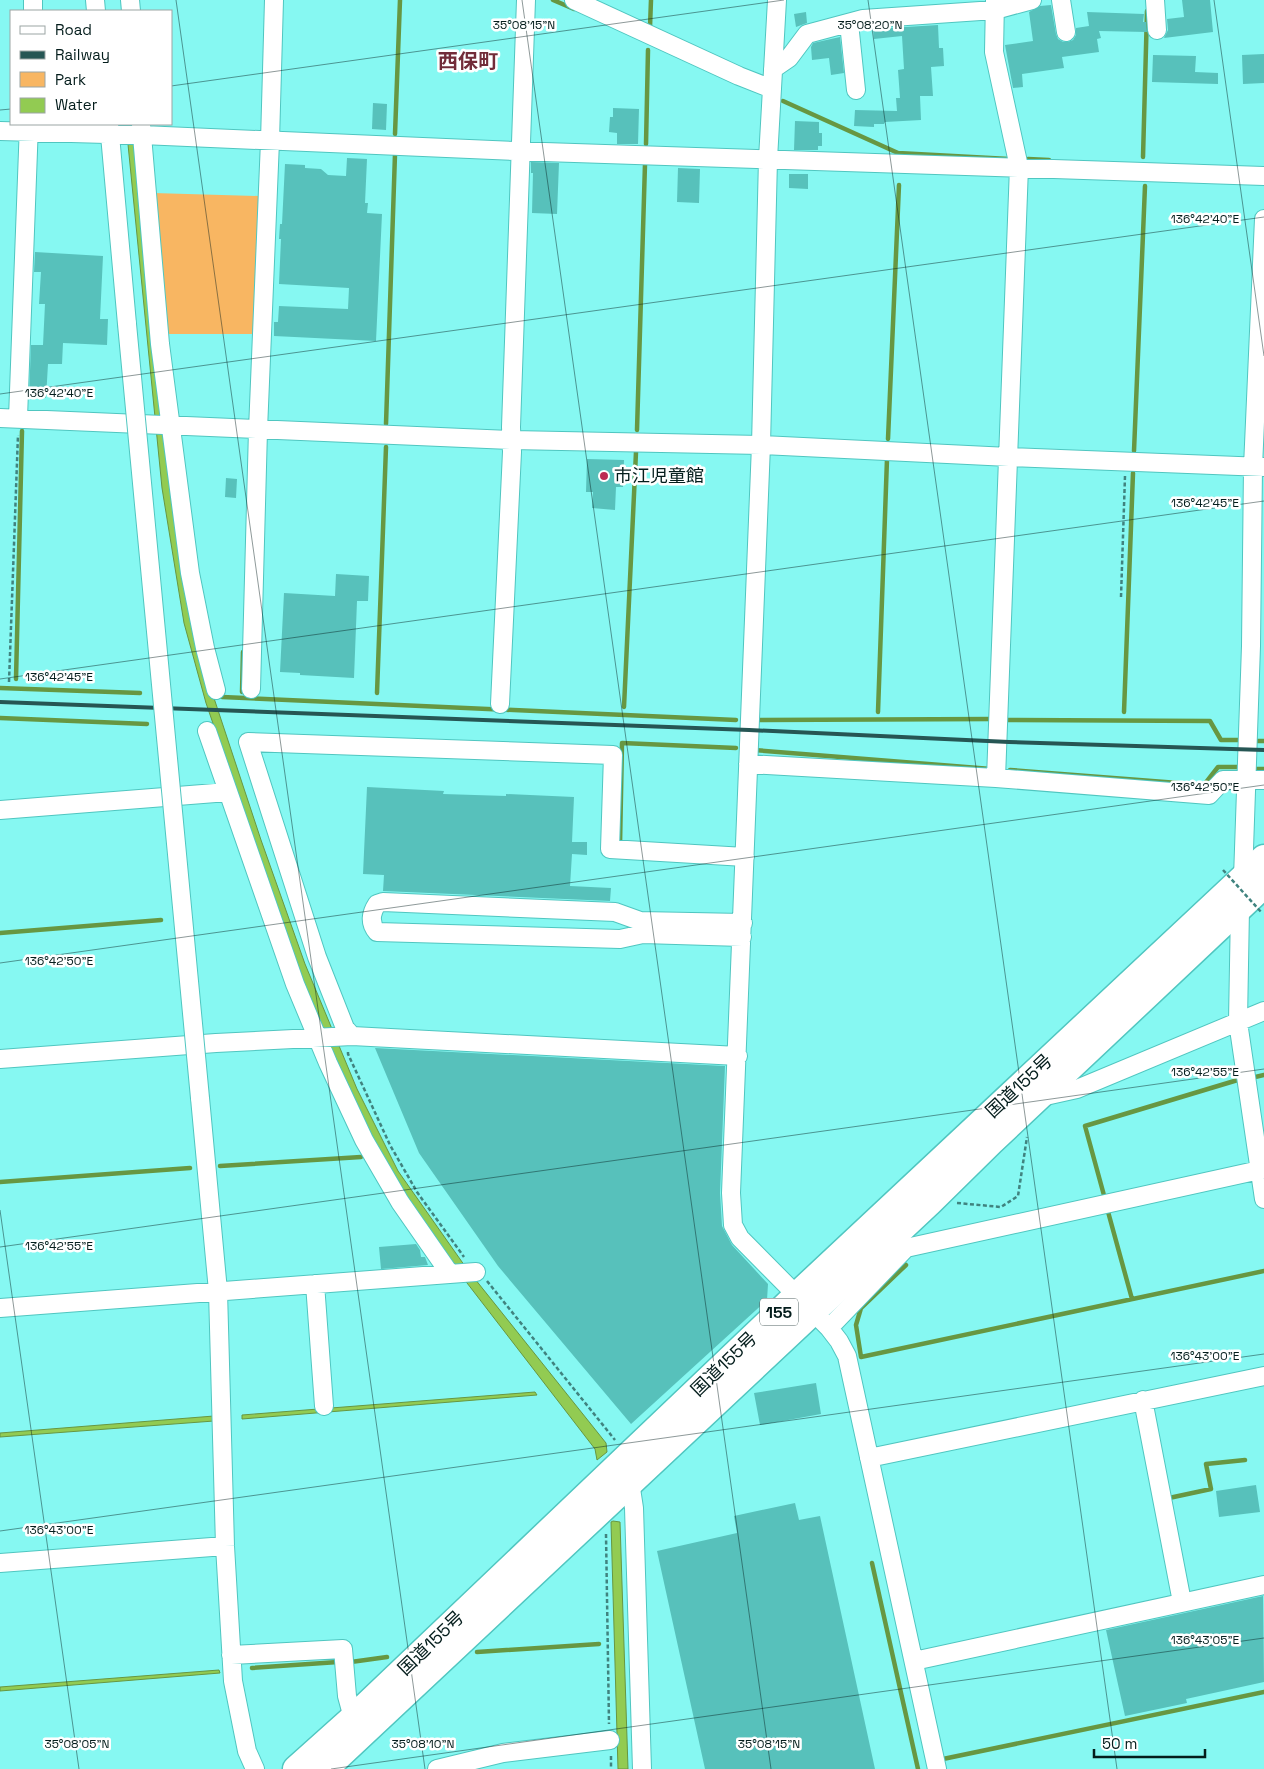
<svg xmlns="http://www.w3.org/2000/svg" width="1264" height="1769" font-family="'Space Grotesk','Noto Sans JP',sans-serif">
<rect width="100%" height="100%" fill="#86f8f2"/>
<!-- green -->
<path fill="#f8b662" d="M153 193 259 196 254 334H165Z"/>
<!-- water -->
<path fill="#92cb52" stroke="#679742" d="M126 124H136L205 671 261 840 305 964 357 1089 398 1171 467 1269 606 1443 607 1452 597 1460 595 1449 457 1270 395 1184 370 1138 296 966 206 703 184 623 162 488Z
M535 1392 537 1395 242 1419V1415Z
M214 1416V1421L0 1437V1433Z
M613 1521 620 1522 628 1769H618L611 1522Z
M219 1670 220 1673 0 1691V1687Z"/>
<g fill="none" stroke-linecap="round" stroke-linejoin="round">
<!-- stream -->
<path stroke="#679742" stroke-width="4.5" d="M553 0 574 9
M650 27 651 0
M783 101 898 153 1009 159
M395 134 400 0
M646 144 648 50
M1143 157 1147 11
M1028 159 1049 160
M386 424 395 154
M637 430 645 164
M888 439 899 185
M1134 451 1145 186
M16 679 22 431
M0 688 140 693
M242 692 243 652
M377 693 386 447
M222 697 736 720
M624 707 636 452
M878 712 887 459
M1124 712 1133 473
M0 718 147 724
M756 720 993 719
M1003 720 1210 721 1221 740H1243
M1253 741H1264
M754 750 991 769
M1253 769H1264
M1010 770 1204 785 1218 767H1239
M620 845 622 743 736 748
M0 933 161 920
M1251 1078 1264 1075
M220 1166 361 1157
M0 1182 190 1168
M1105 1199 1085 1126 1241 1079
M1107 1208 1132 1299
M906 1265 861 1308 856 1325 861 1357 1264 1271
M1169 1498 1211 1489 1206 1464 1245 1460
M872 1563 918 1769
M477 1652 599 1644
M351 1662 387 1657
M252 1668 338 1662
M943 1759 1264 1692"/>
</g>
<!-- building -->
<path fill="#57c1bb" d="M1182 0H1210L1213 32 1164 38 1168 30 1167 19 1184 17Z
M1051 5 1056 34 1058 39 1063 42H1068L1073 40 1076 35V28L1089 26 1087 12 1144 14 1143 22H1146L1147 32 1099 31 1101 38 1097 39 1099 52 1062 57 1064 68 1022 74 1023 87 1013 88 1005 45 1033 41 1029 12 1040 6Z
M806 12 807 23 796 27 794 14Z
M938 25 939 48H943L944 66 931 67 933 96H920L921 120 885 122 884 124H874V127L854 126 855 110 897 111 896 98H900L898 70 904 69 902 36 874 39 873 29Z
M840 37 844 73 831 75 829 58 812 60 811 47 813 43Z
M1264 54V83L1243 84 1242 55Z
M1153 55 1196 56 1195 72 1218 73V84L1152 82Z
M373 103 387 104 386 130 372 129Z
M613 108 639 109 638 144H617V133L609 132 610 117H613Z
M795 121 819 122V133H822V146H818V150H794Z
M347 158 367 159 365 203H368L367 213 382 214 376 341 274 336V322H278L279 306 348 309 349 288 279 284 281 239H279L280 224H282L285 164 305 165V168L321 169 328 175 346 176Z
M531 162 559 163 557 214 532 213 533 173H531Z
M678 168 700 169 699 203 677 202Z
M789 174H808V189L789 188Z
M35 252 103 256 100 319H108L107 345 63 343 62 364H48L46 398 29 397 31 345H43L45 304H39L41 272H34Z
M587 459 624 460 623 487H616L615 510 592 508 593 492H586Z
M226 478 237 479 236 498 225 497Z
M336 574 369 576 368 601H357L354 678 300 675V673L280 672 284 593 335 596Z
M367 787 444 791 443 794 506 796V794L574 797 572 842H587V855L572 854 570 886 611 888 610 901 383 891 384 875 363 874Z
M375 1048 725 1066 720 1193 722 1226 732 1245 768 1284 767 1300 631 1424 498 1266 419 1153Z
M416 1244 420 1250 421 1257H425L428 1265 381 1269 379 1247Z
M816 1383 821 1414 760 1425 754 1393Z
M1256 1485 1260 1512 1219 1517 1216 1491Z
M795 1503 799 1520 820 1516 875 1769H705L657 1551 737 1533 734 1516Z
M1263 1596 1264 1682 1186 1699 1187 1703 1125 1716 1106 1630Z"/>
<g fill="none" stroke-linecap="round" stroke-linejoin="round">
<defs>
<path id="minor" d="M95 0 96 11
M130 0 131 11
M574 0 739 76 772 89
M777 0 768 159 761 445 731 1193 733 1225 740 1238 829 1328 839 1341 847 1356 937 1769
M995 0 994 52 1019 167 996 778
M1061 0 1066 32
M1155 0 1157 30
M33 11V0
M849 23 856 90
M773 69 789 58 807 34 863 19 995 10 1032 0
M109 124 127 324
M141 124 160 344 190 573 205 648 216 690
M0 131 142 135 514 151 1264 176
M0 418 512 440 761 445 1009 457 1264 467
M18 418 29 124
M251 689 258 430 270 141 274 0
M500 704 512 452 511 427 526 0
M207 731 295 984 328 1063 364 1140 400 1202 450 1274
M748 764 996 778 1209 795 1223 780H1264
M0 810 228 792
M1243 878 1251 646 1253 467 1264 219
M1240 908 1238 1022 1264 1199
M742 937 643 934 620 939 377 932C369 923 371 913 377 904L383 902 615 912 640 921 743 923
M352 1036 345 1028 317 957 248 742 613 755 610 849 745 857
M0 1059 216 1043 352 1036 738 1056
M1041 1097 1077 1089 1264 1011
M200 1098 218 1291 225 1546 233 1681 247 1751 255 1769
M315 1284 324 1406
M0 1308 476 1272
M829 1328 906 1248 1264 1169
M1143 1400 1182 1602
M869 1458 1264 1376
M630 1482 634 1508 642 1769
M0 1563 225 1546
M231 1655 343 1649 347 1696 353 1718
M914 1661 1264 1585
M437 1769 503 1753 610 1740"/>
<path id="highway" d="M296 1769 353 1718 797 1295 1264 858
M325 1769 930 1202 992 1141 1264 885"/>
</defs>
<!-- minor casing -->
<use href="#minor" stroke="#50c6c0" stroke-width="20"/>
<!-- highway casing -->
<use href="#highway" stroke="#50c6c0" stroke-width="29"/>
<!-- path -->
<path stroke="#40837f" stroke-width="2.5" stroke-dasharray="4 2.5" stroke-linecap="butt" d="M1121 597 1125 476
M9 682 18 435
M348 1052V1054L390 1145 417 1192 464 1257
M957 1203 1001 1207 1018 1196 1027 1137
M487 1281 615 1440
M606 1534 609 1724
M611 1756V1769"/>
<!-- minor -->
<use href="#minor" stroke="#fff" stroke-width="18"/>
<!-- highway -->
<use href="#highway" stroke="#fff" stroke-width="26"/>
<!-- rail -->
<path stroke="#265654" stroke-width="4" d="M0 702 749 730 1009 742 1264 750"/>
<defs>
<path id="minor-bridge" d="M127 324 200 1098"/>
</defs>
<!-- minor-bridge casing -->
<use href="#minor-bridge" stroke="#50c6c0" stroke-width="20" stroke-linecap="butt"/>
<!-- path-bridge -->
<path stroke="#40837f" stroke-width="2.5" stroke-dasharray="4 2.5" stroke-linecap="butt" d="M1223 870 1262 913"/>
<!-- minor-bridge -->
<use href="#minor-bridge" stroke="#fff" stroke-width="18"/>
</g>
<!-- ticks -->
<path fill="none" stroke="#041d1c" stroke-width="1" stroke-opacity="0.45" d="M176 0 425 1769M522 0 771 1769M868 0 1117 1769M1214 0 1264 356M171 86 784 0M0 110 11 109M0 394 1264 217M0 679 1264 501M0 963 1264 785M0 1210 79 1769M0 1247 1264 1069M0 1531 1264 1354M331 1769 1264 1638"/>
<!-- markers -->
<circle fill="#bc2b52" stroke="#fff" stroke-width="2" cx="604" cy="476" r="5"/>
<g text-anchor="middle" stroke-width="5" stroke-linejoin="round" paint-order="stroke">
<!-- shield labels -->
<rect fill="#fff" stroke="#4f6160" stroke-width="1" x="760" y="1298.5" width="38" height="27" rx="4"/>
<g font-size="16" font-weight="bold" fill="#041d1c">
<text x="779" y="1318">155</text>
</g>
<!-- poi labels -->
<g font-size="18" fill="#041d1c" stroke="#fff" text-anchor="start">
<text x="614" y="482">市江児童館</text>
</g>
<!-- street labels -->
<g font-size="18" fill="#041d1c" stroke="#fff">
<text transform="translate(1019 1086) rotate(-43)" y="6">国道155号</text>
<text transform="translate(724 1364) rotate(-44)" y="6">国道155号</text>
<text transform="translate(431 1643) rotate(-44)" y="6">国道155号</text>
</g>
<!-- quarter labels -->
<g font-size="20" font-weight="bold" fill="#722c39" stroke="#fff">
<text x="468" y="68">西保町</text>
</g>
</g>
<g font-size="12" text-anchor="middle" fill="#041d1c" stroke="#fff" stroke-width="5" stroke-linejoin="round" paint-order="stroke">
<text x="524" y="29">35°08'15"N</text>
<text x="870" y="29">35°08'20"N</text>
<text x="1205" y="223">136°42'40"E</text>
<text x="59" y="397">136°42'40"E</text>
<text x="1205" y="507">136°42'45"E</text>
<text x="59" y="681">136°42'45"E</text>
<text x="1205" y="791">136°42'50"E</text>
<text x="59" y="965">136°42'50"E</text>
<text x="1205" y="1076">136°42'55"E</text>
<text x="59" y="1250">136°42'55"E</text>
<text x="1205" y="1360">136°43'00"E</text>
<text x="59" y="1534">136°43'00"E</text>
<text x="1205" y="1644">136°43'05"E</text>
<text x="77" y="1748">35°08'05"N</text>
<text x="423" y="1748">35°08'10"N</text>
<text x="769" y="1748">35°08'15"N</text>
</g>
<!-- legend -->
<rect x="10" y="10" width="162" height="115" fill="#ffffff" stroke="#9ba5a4"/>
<rect x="20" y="26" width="25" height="8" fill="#ffffff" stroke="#9ba5a4"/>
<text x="55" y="35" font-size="15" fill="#041d1c">Road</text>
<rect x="20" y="51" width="25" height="8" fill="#265654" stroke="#9ba5a4"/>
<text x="55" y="60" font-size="15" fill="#041d1c">Railway</text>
<rect x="20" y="72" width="25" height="15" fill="#f8b662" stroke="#9ba5a4"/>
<text x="55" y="85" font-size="15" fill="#041d1c">Park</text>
<rect x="20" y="98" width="25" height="15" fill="#92cb52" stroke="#9ba5a4"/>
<text x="55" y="110" font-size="15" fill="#041d1c">Water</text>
<!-- scale -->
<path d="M1094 1749v8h111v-8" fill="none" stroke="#041d1c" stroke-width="2.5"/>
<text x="1102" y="1749" font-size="15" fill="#041d1c" stroke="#ffffff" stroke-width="4" paint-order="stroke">50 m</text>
</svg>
